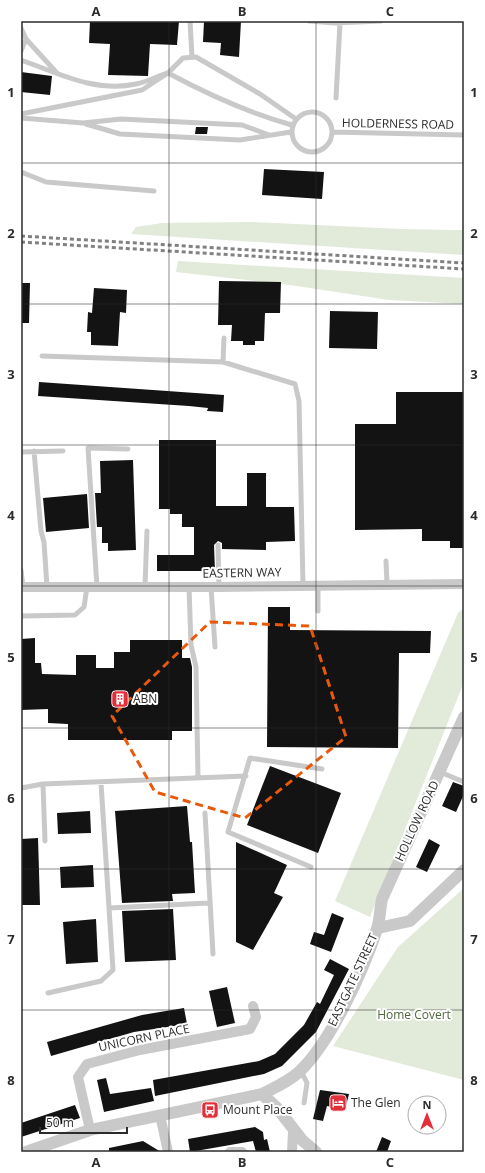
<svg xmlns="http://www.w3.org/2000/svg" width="485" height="1173" font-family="'Open Sans',sans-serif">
<rect width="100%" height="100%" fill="#fff"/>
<!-- green -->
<path fill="#e2eada" d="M249 222C321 224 392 230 464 230V255L131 234 136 227 162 223Z
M178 261 464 278V304L389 300 290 285 176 272Z
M464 608V682L370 917 335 901 458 613Z
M464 888V1080L333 1046 398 947Z"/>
<!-- building -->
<path fill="#131313" d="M90 21H179L177 45 150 44 148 76 108 75 110 44 89 43Z
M204 21H241L239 57 220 55 221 43 203 42Z
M21 72 52 76 50 95 21 92Z
M196 127H208L207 134H195Z
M264 169 324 172 322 199 262 195Z
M219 281 281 282 280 313H265L264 341H255V345H243V341H231L232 325H218Z
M21 283H30L29 323H21Z
M94 288 127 290 126 313 120 312 118 346 91 345V332H87L88 312 92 313Z
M330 311 378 312 377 349 329 348Z
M39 382 224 395 223 412 207 411 208 408 189 406 38 396Z
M396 392H464V548H450V541H422V529L355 530V424H396Z
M159 440H216V506H247V473H266V507H294L295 541 266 542V550L222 549V543L218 541 214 545 215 571H157V555H194V527H182V514H170V509H159Z
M133 460 136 550 108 551V543H102V527H97L95 493H101L100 461Z
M87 494 89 528 46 532 43 498Z
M268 607H290V630L431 631 430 653H399L398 748 267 747Z
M35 638V663H41L42 674 76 675V655H96V668H114V652H130V640H182V658H190L192 667V731H172V740H68V724L48 723V709L21 710V639Z
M270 766 341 793 318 853 247 825Z
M453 782 464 786V794L456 812 442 806Z
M187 806 190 842H192L195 893 172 894 173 901 122 903 115 811Z
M90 811 91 833 58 834 57 813Z
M38 838 40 905H21V839Z
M429 839 440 845 427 872 416 867Z
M236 842 287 865 274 893 283 897 253 950 236 942Z
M93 865 94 887 61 888 60 867Z
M173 909 176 960 125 962 122 911Z
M332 913 344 918 331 952 310 944 314 932 324 935Z
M96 919 98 962 66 964 63 922Z
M330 959 349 969 316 1032 282 1066 264 1074 155 1096 153 1080 259 1061 275 1054 304 1025 317 1002 320 1004 334 975 324 970Z
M227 987 235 1023 217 1027 209 991Z
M184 1008 187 1024 134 1032 51 1056 47 1042 142 1015Z
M106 1078 110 1094 151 1088 154 1101 104 1112 97 1080Z
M320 1090 349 1094 345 1110 327 1106 323 1121 313 1119Z
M75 1105 80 1118 21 1137V1123Z
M255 1127 263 1132 264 1140 267 1139 270 1152H256L253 1141 190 1152 188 1139Z
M382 1137 391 1141 387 1152H376Z
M143 1141 161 1152H109V1148Z"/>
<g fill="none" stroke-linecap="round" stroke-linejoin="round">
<!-- service -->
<path stroke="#c9c9c9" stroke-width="5" d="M190 21 192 57
M309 21 335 23 381 21
M21 28 26 39 21 51
M26 39 56 72
M21 60C58 73 95 93 136 84 147 82 158 76 168 73 207 94 249 113 292 125
M336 98 340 23
M292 132a20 20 0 1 1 40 0a20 20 0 1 1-40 0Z
M21 114 142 90 168 73 183 58 196 57 260 94 296 119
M21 118 83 123 121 119 242 125 269 135
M86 124 120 134 240 140 291 132
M332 132 464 135
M21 172 46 182 154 191
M42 356 223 362 295 384 299 401 303 585
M223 362 224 338
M34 451 41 531 44 542 47 587
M21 452 63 451
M218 545 219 587
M386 561 387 584
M21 570 23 587
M318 585V611
M145 586 147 531
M97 587 88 448 128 449
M189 587 191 645 196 667 198 778
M211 587 215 647
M21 616 75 615 84 607 87 587
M440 772 464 782
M43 784 45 841
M21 788 43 784 246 776
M205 813 213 954
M311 867 228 832 250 758 322 769
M109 908 209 903
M48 993 101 981 113 970 101 783
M301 1071 307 1083 304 1103"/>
<!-- minor -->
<path stroke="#c9c9c9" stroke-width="10" d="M21 587H219L464 584
M160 1115 168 1152
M90 1130 78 1077 87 1064 140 1050 250 1029 256 1017 253 1006
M230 1152H242
M292 1152 293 1131"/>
<!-- tertiary -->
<path stroke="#c9c9c9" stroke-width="12" d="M378 928 410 921 464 870
M262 1094 278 1109 302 1140 316 1152
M26 1152 90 1130 262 1094C276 1087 288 1082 299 1072 331 1042 363 971 377 929 380 920 380 908 382 899L464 717"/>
<!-- rail -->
<path stroke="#818181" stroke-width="3" stroke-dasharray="4 3" stroke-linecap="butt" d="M21 236 464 263
M21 242 464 269"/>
</g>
<!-- marked area -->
<path fill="none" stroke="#e8590c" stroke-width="3" stroke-dasharray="8 5" stroke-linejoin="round" d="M210 622 310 626 346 737 245 818 155 792 112 716Z"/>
<!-- grid -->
<path fill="none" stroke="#2c2c2c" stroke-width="1" stroke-opacity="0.55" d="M169 21V1152M316 21V1152M21 163H464M21 304H464M21 445H464M21 586H464M21 728H464M21 869H464M21 1010H464"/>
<!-- icons -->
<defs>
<symbol id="building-square" viewBox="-11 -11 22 22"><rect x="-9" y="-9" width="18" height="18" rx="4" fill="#e32f3b" stroke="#fff"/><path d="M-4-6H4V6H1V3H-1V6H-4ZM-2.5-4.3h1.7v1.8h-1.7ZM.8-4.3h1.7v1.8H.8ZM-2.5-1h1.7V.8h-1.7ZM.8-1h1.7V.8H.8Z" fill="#fff"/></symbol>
<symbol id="hotel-square" viewBox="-11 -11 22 22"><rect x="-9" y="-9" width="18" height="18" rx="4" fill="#e32f3b" stroke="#fff"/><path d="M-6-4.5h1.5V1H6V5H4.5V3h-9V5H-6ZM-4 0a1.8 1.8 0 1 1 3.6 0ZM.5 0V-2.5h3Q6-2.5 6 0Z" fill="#fff"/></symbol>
<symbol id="bus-square" viewBox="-11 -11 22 22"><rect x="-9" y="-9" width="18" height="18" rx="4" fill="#e32f3b" stroke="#fff"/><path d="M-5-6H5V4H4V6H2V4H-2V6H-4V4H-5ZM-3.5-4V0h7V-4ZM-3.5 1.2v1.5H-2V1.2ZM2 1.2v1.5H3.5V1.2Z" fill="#fff"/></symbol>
</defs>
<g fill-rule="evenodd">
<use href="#building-square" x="110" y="689" width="20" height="20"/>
<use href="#hotel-square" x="328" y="1093" width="20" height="20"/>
<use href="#bus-square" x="200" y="1100" width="20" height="20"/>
</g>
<g text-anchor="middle" stroke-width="4" stroke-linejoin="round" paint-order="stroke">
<!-- street labels -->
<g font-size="12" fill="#2c2c2c" stroke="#fff">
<text transform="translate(398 124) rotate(1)" y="4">HOLDERNESS ROAD</text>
<text transform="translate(242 573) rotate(-1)" y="4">EASTERN WAY</text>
<text transform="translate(417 821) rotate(-65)" y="4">HOLLOW ROAD</text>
<text transform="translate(353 980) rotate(-65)" y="4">EASTGATE STREET</text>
<text transform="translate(144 1038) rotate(-12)" y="4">UNICORN PLACE</text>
</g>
<!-- poi labels -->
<g font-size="12" fill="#2c2c2c" stroke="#fff" text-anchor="start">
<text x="133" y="703">ABN</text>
<text x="351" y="1107">The Glen</text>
<text x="223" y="1114">Mount Place</text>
</g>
<!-- park labels -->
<g font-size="12" fill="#4f673b" stroke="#fff">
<text x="414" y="1019">Home Covert</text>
</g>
</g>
<!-- border -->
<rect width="485" height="1173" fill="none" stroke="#ffffff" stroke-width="44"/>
<!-- north arrow -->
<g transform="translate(427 1115)"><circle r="19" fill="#ffffff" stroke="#ababab"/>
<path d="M0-3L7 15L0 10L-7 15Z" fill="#e32f3b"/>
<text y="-6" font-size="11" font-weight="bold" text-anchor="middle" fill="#2c2c2c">N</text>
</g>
<!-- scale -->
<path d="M40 1127v6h87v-6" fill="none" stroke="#2c2c2c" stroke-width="2"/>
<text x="46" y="1127" font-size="12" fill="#2c2c2c" stroke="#ffffff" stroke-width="3" paint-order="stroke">50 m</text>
<rect x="22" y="22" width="441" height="1129" fill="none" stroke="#2c2c2c" stroke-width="1.5"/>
<g font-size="13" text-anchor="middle" font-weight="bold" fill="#2c2c2c">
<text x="96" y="16">A</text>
<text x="242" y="16">B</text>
<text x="390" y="16">C</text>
<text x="11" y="97">1</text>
<text x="474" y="97">1</text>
<text x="11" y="238">2</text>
<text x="474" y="238">2</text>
<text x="11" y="379">3</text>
<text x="474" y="379">3</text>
<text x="11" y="520">4</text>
<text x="474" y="520">4</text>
<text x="11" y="662">5</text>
<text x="474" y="662">5</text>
<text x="11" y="803">6</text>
<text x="474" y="803">6</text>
<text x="11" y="944">7</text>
<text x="474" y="944">7</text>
<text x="11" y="1085">8</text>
<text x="474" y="1085">8</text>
<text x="96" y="1167">A</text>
<text x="242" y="1167">B</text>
<text x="390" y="1167">C</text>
</g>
</svg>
